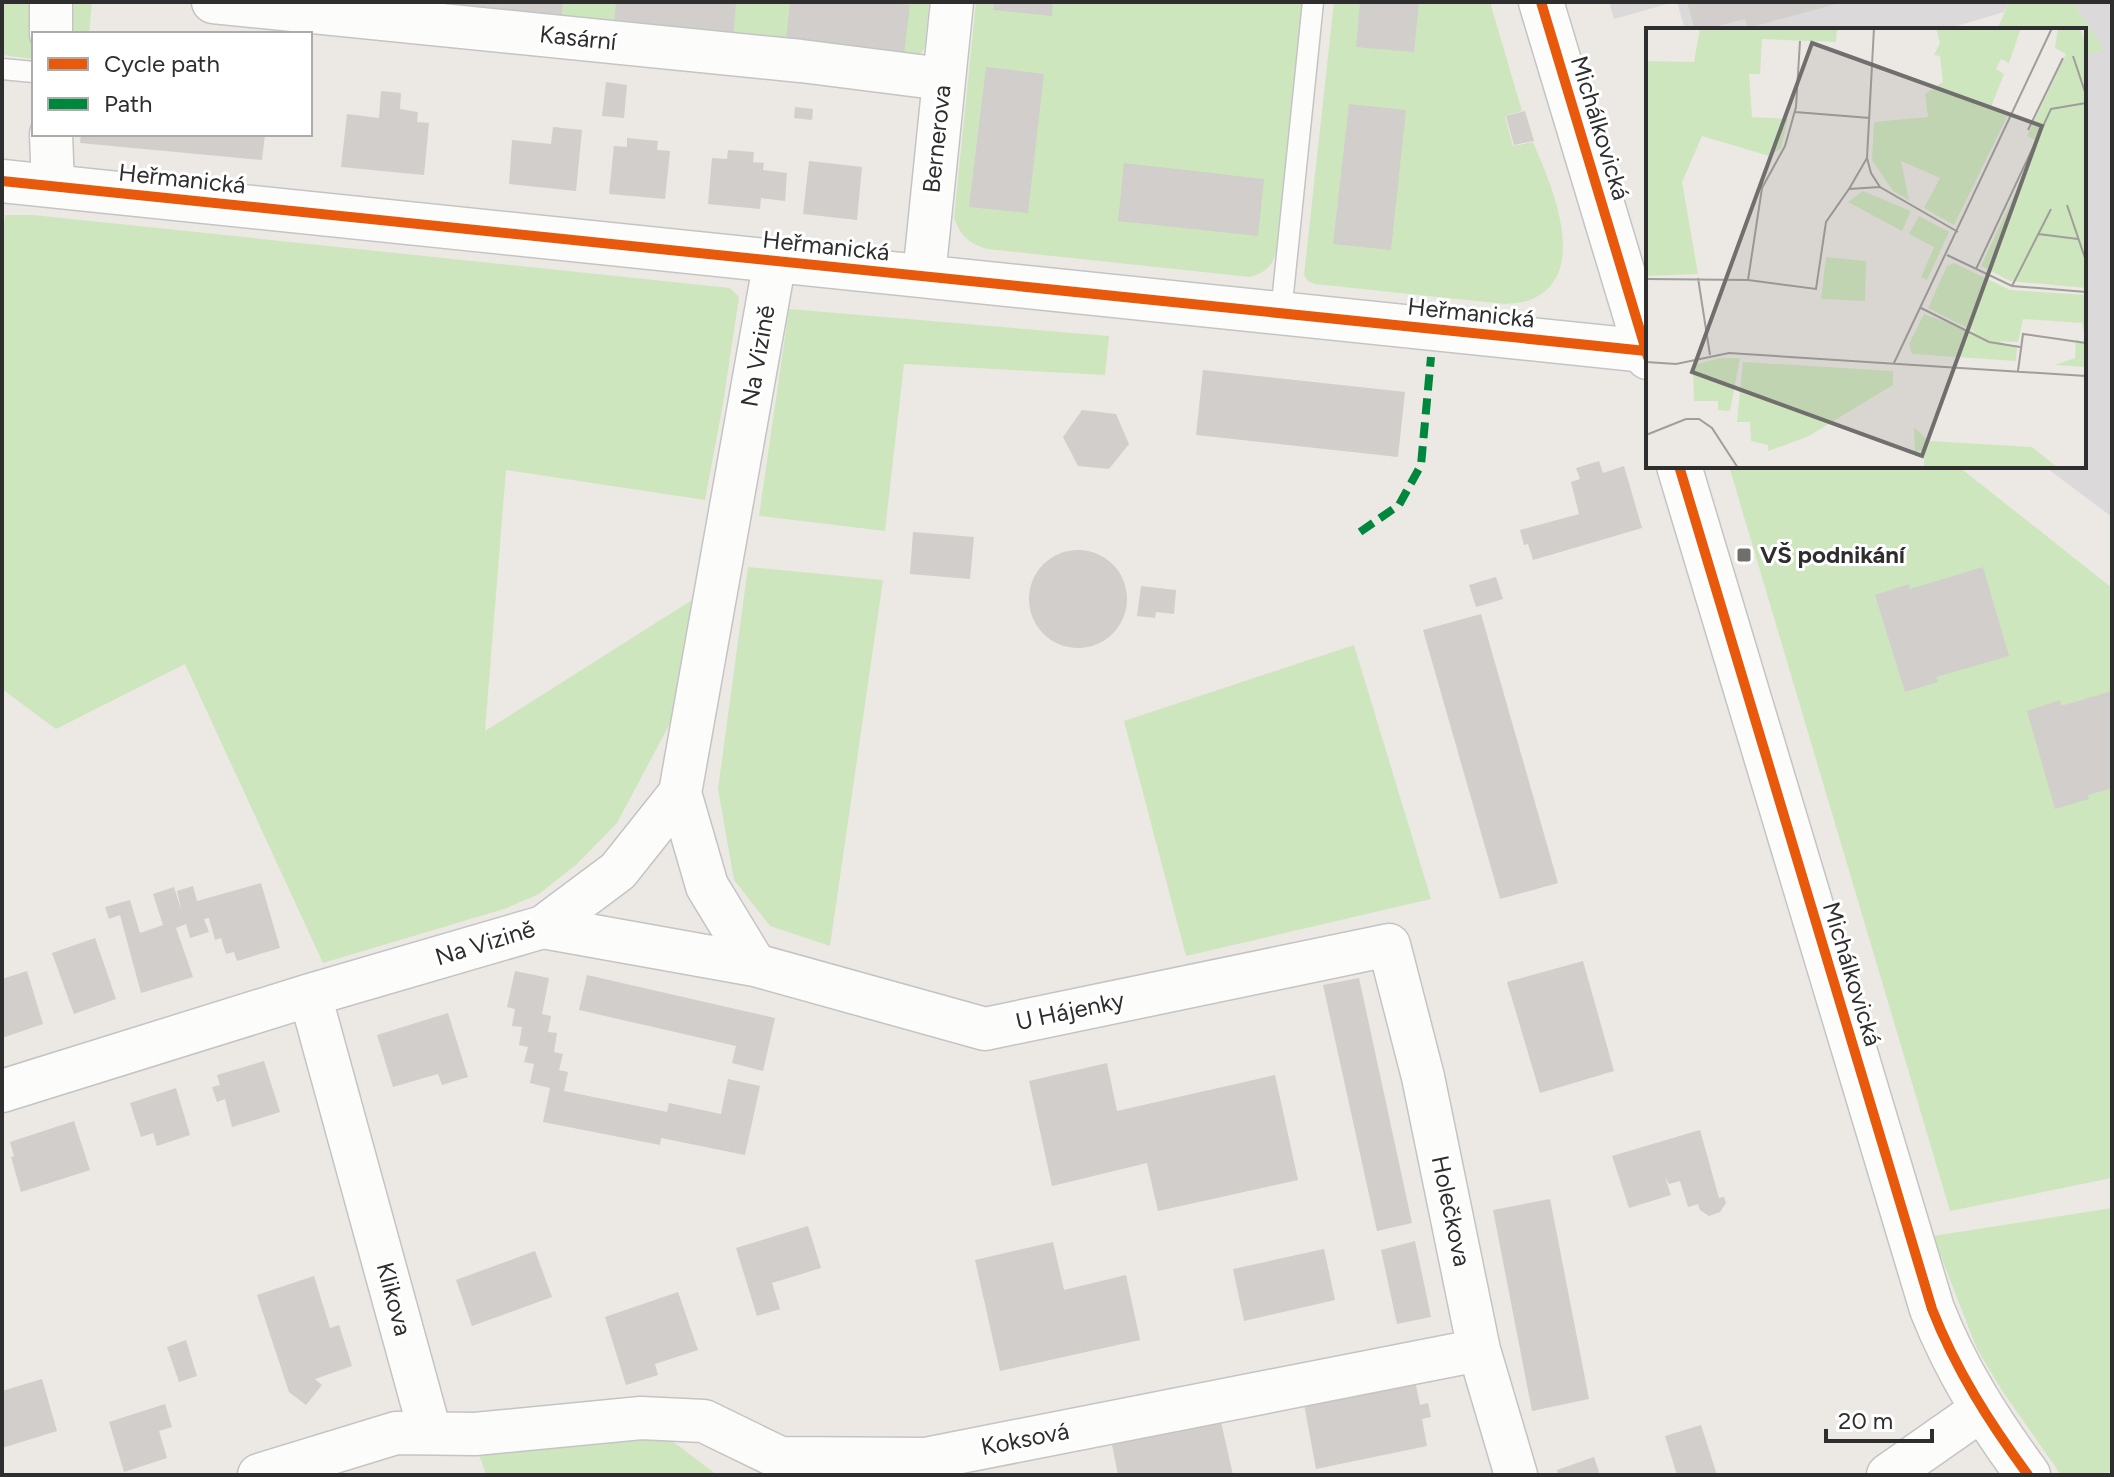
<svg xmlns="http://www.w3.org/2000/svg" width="2114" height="1477" font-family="Figtree,sans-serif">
<rect width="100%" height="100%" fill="#ece8e4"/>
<!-- industrial -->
<path fill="#dcd9db" d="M1609 2H1674L1614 19Z
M1677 2H2009L2004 12 1943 30H1685Z
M2082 2H2112V517L2044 466H2084V57L2104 49 2075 6Z"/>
<!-- green -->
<path fill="#cee6be" d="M2 2H92L89 34H34V59L2 55Z
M269 2H929L925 47 918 57Z
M976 2H1304L1277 250C1272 266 1267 272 1250 277L987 249C968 243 961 236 954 218Z
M1334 2H1490L1522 111 1505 116 1513 146 1533 142C1551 184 1592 275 1530 300 1523 303 1513 303 1505 304L1315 284 1308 281 1304 275Z
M2009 2H2084L2075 6 2104 49 2084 57V30H1997Z
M5 215H33L730 288 739 297 723 404 705 500 506 470 485 731 692 600 676 712 617 823 577 864 539 894 504 909 323 963 185 664 56 729 2 689V249Z
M789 309 1109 336 1105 375 904 364 885 531 759 516Z
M1729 466H1958L2112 588V1178L1950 1211Z
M748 567 883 580 830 946 770 926 734 880 718 789Z
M1354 645 1431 899 1186 956 1124 721Z
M2112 1208V1471L2101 1475H2061L2003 1392 1977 1349 1933 1236Z
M663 1434 717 1475H486L479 1454Z"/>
<!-- building -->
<path fill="#d1cecb" d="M443 2H563L561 20 442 7Z
M616 2H736L733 37 614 25Z
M790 2H885L910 5 904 54 786 41Z
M994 2H1053L1052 16 993 10Z
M1360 2H1419L1414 52 1356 47Z
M1687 2H1840V3L1748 28 1745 19 1714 27V30H1695Z
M986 67 1044 74 1028 213 969 207Z
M606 82 627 85 624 118 602 116Z
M381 91 401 93 400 109 418 112 417 122 429 123 424 175 341 167 347 114 379 118Z
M1349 104 1406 110 1391 250 1333 244Z
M795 107 813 109 812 120 794 118Z
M1525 111 1534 141 1514 145 1506 116Z
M553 127 582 130 576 191 509 184 512 140 551 144Z
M81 134H265L262 160 80 143Z
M627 138 658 141 657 150 670 151 665 199 609 194 614 146 627 147Z
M728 150 754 152 753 162 764 163 763 170 787 173 785 201 761 198 760 209 708 204 712 158 727 159Z
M809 161 862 167 857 220 803 214Z
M1124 163 1264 179 1258 236 1118 221Z
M1203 370 1405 392 1398 457 1196 435Z
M1082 410 1116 414 1129 444 1109 469 1078 466 1063 437Z
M1599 461 1603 473 1624 466 1642 528 1533 560 1528 544 1524 545 1520 530 1579 514 1571 482 1580 479 1576 468Z
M913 532 974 537 970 579 910 574Z
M1029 599a49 49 0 1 1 98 0a49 49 0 1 1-98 0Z
M1983 567 2009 656 1936 677 1938 682 1905 692 1875 595 1909 584 1910 589Z
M1496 577 1503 599 1476 607 1469 585Z
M1141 586 1176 590 1174 614 1156 612 1155 618 1137 616Z
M1481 614 1558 883 1500 899 1423 630Z
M2112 691V788L2088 795 2089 799 2055 809 2027 711 2060 700 2061 706Z
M261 883 280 948 237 961 234 952 226 954 221 938 215 940 209 918 204 919 209 932 190 938 186 924 176 928 193 977 141 993 120 915 109 919 105 907 130 900 140 933 163 925 153 894 174 887 182 913 177 891 193 886 197 901Z
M95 938 116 999 74 1014 52 953Z
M1583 961 1614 1071 1540 1093 1507 982Z
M27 971 43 1024 2 1038V979Z
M515 971 549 978 542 1014 551 1016 548 1032 557 1033 554 1052 563 1054 559 1070 568 1072 564 1091 667 1112 669 1103 721 1114 728 1079 760 1086 745 1155 661 1138 660 1145 543 1122 550 1088 530 1083 534 1064 524 1062 528 1047 519 1045 522 1027 512 1026 515 1009 507 1007Z
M587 975 775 1018 763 1071 732 1063 736 1046 579 1010Z
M1359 978 1412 1223 1377 1231 1323 985Z
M448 1013 468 1077 442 1085 438 1074 393 1087 377 1035Z
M264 1061 280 1112 232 1127 225 1099 217 1102 212 1087 220 1085 217 1075Z
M1107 1063 1117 1111 1275 1075 1298 1180 1158 1211 1147 1163 1052 1186 1029 1081Z
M176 1088 190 1135 157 1146 153 1133 141 1137 130 1103Z
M74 1121 90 1170 21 1192 11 1157 14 1156 10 1142Z
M1700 1130 1719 1198 1724 1197 1726 1203 1720 1212 1709 1216 1700 1210 1698 1204 1688 1207 1680 1181 1669 1184 1665 1177 1671 1195 1629 1208 1612 1156Z
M1550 1199 1589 1399 1532 1411 1493 1210Z
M808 1226 821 1268 772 1283 780 1309 757 1316 736 1248Z
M1415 1241 1431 1317 1397 1324 1381 1250Z
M1053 1242 1064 1290 1126 1275 1140 1340 1000 1371 975 1260Z
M1324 1249 1335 1300 1244 1321 1233 1269Z
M535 1251 552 1297 472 1326 456 1280Z
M314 1276 330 1328 339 1325 352 1366 315 1379 322 1385 306 1405 289 1392 257 1295Z
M678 1292 698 1350 655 1364 658 1375 626 1385 605 1317Z
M186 1340 197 1376 179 1382 167 1347Z
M42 1379 57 1431 2 1448V1391Z
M1415 1380 1420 1405 1428 1403 1431 1417 1422 1419 1427 1446 1316 1469 1304 1404Z
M165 1404 172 1427 159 1431 167 1458 124 1472 109 1422Z
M1221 1422 1233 1475H1118L1112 1445Z
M1701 1425 1717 1475H1677L1665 1436Z
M1594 1457 1600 1475H1558L1557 1470Z"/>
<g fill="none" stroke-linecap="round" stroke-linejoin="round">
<defs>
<path id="lane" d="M2 69 34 72
M1281 313 1313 2"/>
<path id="street" d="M213 2 801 61 943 79
M51 34V2
M51 134 53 186
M2 181 1646 351
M924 276 952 2
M680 793 707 886 755 965 985 1029 1389 945 1423 1077 1479 1350 1516 1475
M543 927 755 965
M310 995 430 1432
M2 1091 310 995 543 927 618 871 680 793 775 260
M259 1475 396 1433 475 1434 641 1418 704 1421 780 1458 925 1459 1479 1350
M1888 1475 1981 1410"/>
<path id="secondary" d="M1541 2 1648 357
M1679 466 1932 1309C1956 1370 1989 1422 2028 1475"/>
</defs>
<!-- lane casing -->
<use href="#lane" stroke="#c5c4c5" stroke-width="23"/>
<!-- street casing -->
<use href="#street" stroke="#c5c4c5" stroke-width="45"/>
<!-- secondary casing -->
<use href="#secondary" stroke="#c5c4c5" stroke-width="47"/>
<!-- lane -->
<use href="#lane" stroke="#fcfcfb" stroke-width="20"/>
<!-- street -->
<use href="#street" stroke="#fcfcfb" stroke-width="42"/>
<!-- secondary -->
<use href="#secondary" stroke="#fcfcfb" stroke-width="44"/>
<!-- quiet -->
<path stroke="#00873e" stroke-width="8" stroke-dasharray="16 8" stroke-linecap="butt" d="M1360 532 1399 505 1421 465 1431 357"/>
<defs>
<path id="cycleway" d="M1541 2 1648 357
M2 181 1646 351
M1679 466 1932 1309C1956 1370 1989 1422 2028 1475"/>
</defs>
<!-- cycleway casing -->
<use href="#cycleway" stroke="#fff" stroke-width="15"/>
<!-- cycleway -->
<use href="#cycleway" stroke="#e8590c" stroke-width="10"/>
</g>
<!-- markers -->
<rect fill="#706f6e" stroke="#fff" stroke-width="3" x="1736" y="547" width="16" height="16" rx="4"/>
<g text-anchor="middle" stroke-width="6" stroke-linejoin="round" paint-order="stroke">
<!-- street labels -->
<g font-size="24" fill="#2e2e2e" stroke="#fff">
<text transform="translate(578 38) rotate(6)" y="8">Kasární</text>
<text transform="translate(1600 128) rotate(73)" y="8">Michálkovická</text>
<text transform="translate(937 139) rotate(-84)" y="8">Bernerova</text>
<text transform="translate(182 179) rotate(6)" y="8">Heřmanická</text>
<text transform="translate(826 246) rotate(6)" y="8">Heřmanická</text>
<text transform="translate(1471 313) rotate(6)" y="8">Heřmanická</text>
<text transform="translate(758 356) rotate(-80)" y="8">Na Vizině</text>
<text transform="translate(485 943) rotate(-17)" y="8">Na Vizině</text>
<text transform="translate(1852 974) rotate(73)" y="8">Michálkovická</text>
<text transform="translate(1070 1011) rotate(-12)" y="8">U Hájenky</text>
<text transform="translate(1451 1211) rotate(78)" y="8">Holečkova</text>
<text transform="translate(394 1299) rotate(75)" y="8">Klikova</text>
<text transform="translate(1025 1439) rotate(-11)" y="8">Koksová</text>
</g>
<!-- poi labels -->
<g font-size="24" font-weight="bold" fill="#2e2e2e" stroke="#fff" text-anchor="start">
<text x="1760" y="563">VŠ podnikání</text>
</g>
</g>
<!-- overview -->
<g transform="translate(1646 28)">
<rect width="440" height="440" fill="#ece8e4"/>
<path d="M54 0H191L190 14 116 11 114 46H103L106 89 142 91 135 120 123 128 56 108 36 154 52 246 0 248V33L48 34ZM290 0H375L363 35 355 31 350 41 358 46 345 79 362 87 308 197 278 180 294 150 255 133 263 172 247 163 226 132 228 94 282 89 279 66 297 54 294 28 288 27 294 15ZM412 0H434L440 15V260L364 253 335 238 393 114 381 108 420 26 409 20ZM217 163 265 183 256 203 202 174ZM273 188 303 204 281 252 275 249 288 219 263 206ZM180 229 220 233 219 273 175 271ZM308 235 364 262 440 267V313L436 295 377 291 372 314 347 313 282 280 301 238ZM278 286 371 320 370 333 266 326 263 316ZM430 311 440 316V339L409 337 429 330ZM74 330H94L84 383 72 382V373H48L47 337ZM97 334 247 343V357L161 409 122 423V417L105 413 104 394H91ZM268 399 283 413 386 419 412 440H278V422L269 424Z" fill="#cee6be"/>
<path fill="none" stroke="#a09e9b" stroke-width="2" d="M228 0 221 130 225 145 234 159 312 204M427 28 440 67M149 84 224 90M382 102 417 30M203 161 221 130M421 177 440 233M392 206 432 211M301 227 366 258 440 264M330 241 405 81 440 75M52 250 64 327M0 251 102 252 170 261 180 194 203 161 234 159M102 252 116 160 139 118 150 79 154 13M366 258 405 181M275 280 343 314 374 319M0 334 30 336 83 325 440 348M248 335 406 0M372 343 377 306 440 315M0 407 40 391H53L66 400 92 440"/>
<path fill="#706f6e" fill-opacity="0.15" stroke="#706f6e" stroke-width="4" d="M166 15 396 98 276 428 46 344Z"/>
<rect width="440" height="440" fill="none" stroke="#2e2e2e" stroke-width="4"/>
</g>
<!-- border -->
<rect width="2114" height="1477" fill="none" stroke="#2e2e2e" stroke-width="8"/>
<!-- legend -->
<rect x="32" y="32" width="280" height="104" fill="#ffffff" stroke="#ababab" stroke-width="2"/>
<rect x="48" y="58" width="40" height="12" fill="#e8590c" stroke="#ababab" stroke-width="2"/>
<text x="104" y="72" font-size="24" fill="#2e2e2e">Cycle path</text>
<rect x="48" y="98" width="40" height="12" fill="#00873e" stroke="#ababab" stroke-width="2"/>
<text x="104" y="112" font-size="24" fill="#2e2e2e">Path</text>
<!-- scale -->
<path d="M1826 1429v12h106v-12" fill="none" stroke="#2e2e2e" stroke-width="4"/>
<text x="1838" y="1429" font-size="24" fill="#2e2e2e" stroke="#ffffff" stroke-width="6" paint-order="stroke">20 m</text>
</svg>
